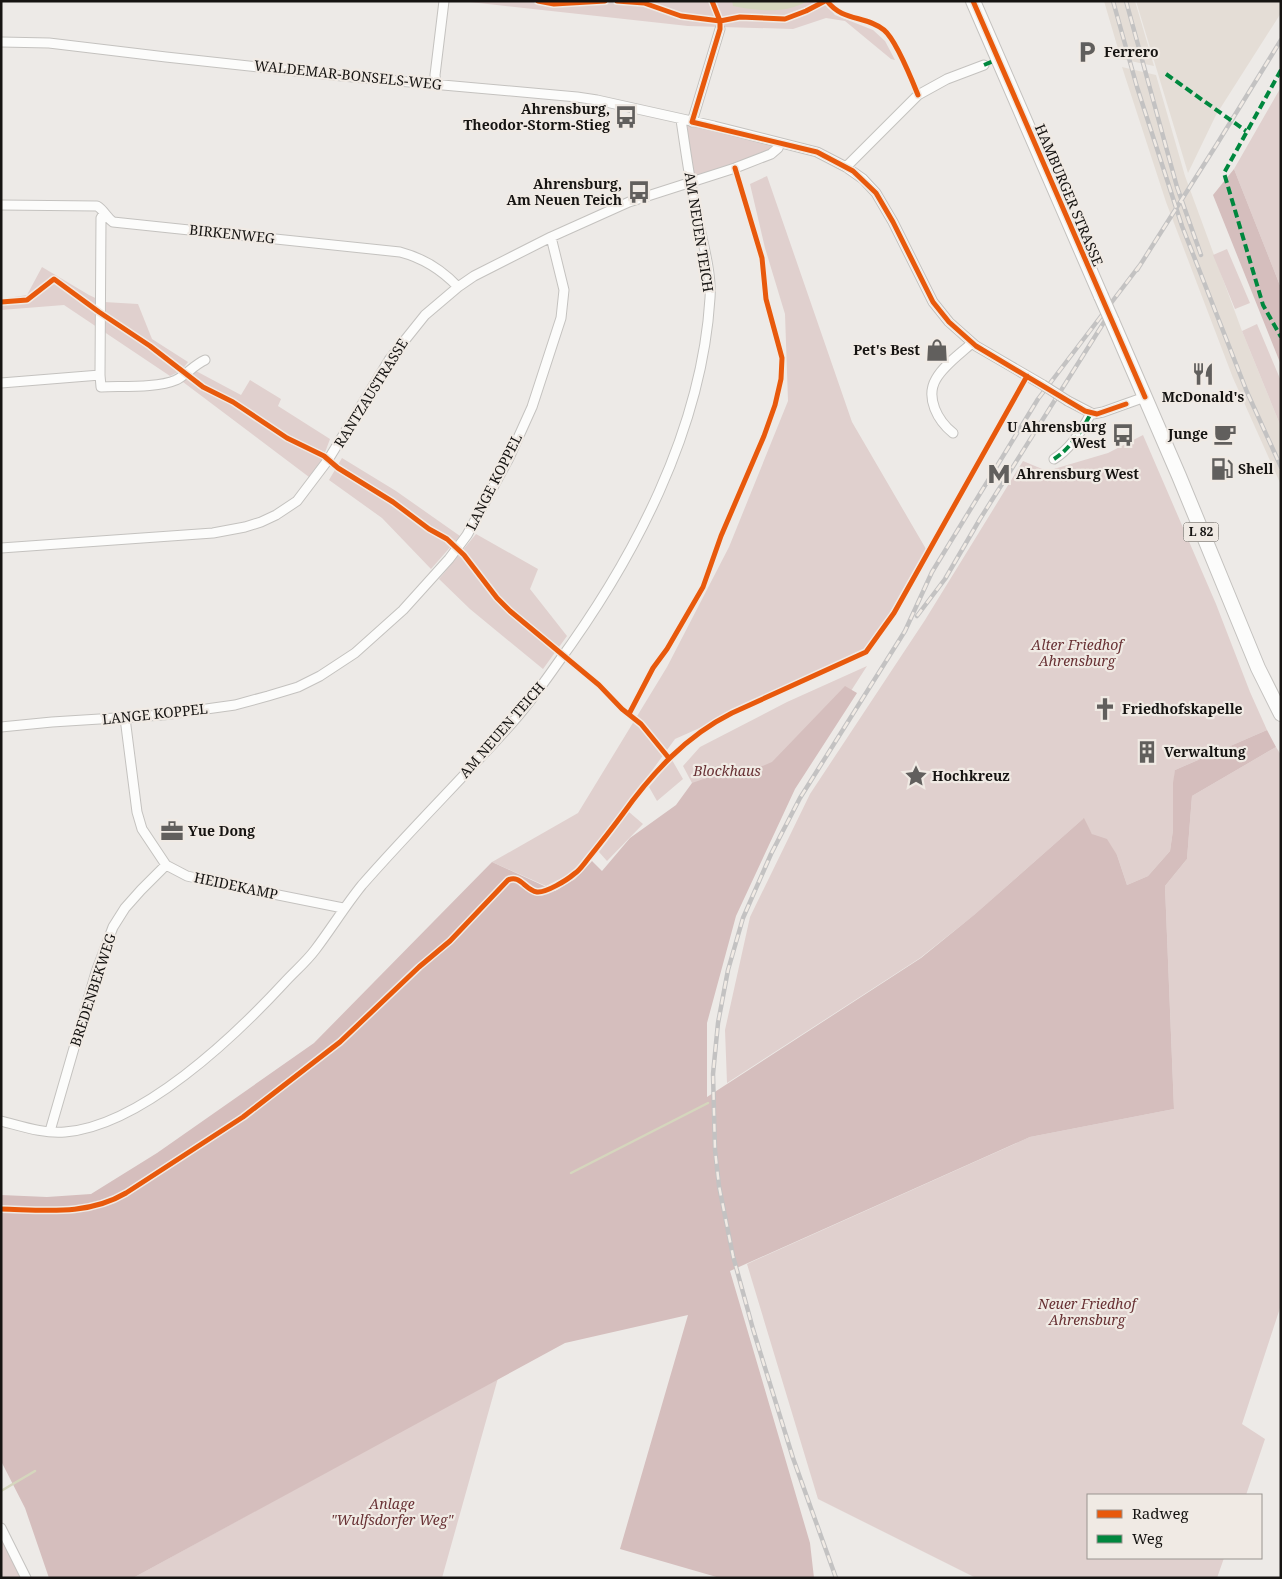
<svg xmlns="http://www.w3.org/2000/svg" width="1282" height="1579" font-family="'Noto Serif',serif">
<rect width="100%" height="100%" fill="#edeae7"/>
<!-- built -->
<path fill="#e4ddd6" d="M1104 1H1135L1154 66 1121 59Z
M1136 1H1281V13L1216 115 1188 173Z
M1122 67 1156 75 1185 176 1242 331 1281 427V485L1233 378 1166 202Z"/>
<!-- green -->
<path fill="#e0d0ce" d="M461 1H823L835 15 873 30 885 41 895 60 891 59 845 21 826 18 793 29 688 26Z
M1281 87V288L1234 169Z
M685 124 715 129 776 143 774 150 693 178Z
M767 176 852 422 926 549 867 653 675 739 602 839 574 872 546 886 492 862 578 813 667 667 729 547 788 401 785 314 765 248 750 184Z
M1227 249 1250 303 1235 309 1213 255Z
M42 267 89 295 104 302 138 304 152 339 188 362 182 370 170 376 64 305 1 310V299L27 295Z
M1257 324 1281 381V427L1242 331Z
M196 371 241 395 250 380 281 399 278 406 330 439 323 458 309 477 183 382Z
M1143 435 1216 604 1250 692 1267 730 1175 770 1173 830 1170 851 1148 876 1127 885 1117 855 1092 834 1083 819 973 916 920 958 727 1083 725 1030 750 917 810 794 925 620 1023 461 1047 471 1108 453Z
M342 458 396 491 460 536 431 569 382 518 329 480Z
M476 534 538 569 530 589 567 636 543 669 470 609 439 579Z
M867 666 788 789 692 783 683 766 700 747 787 702Z
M1276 747 1281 755V1305L1242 1424 1265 1439 1246 1495H1088V1558H1224L1217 1578H976L818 1499 747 1264 1030 1137 1174 1109 1165 886 1187 859 1192 796Z
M672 760 683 779 657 801 649 787Z
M629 812 643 824 607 861 599 852Z
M498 1378 442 1578H133Z
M1 1535 23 1578H1Z"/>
<!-- forest -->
<path fill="#d5bebd" d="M1234 169 1281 288V365L1213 195Z
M845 686 857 693 795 789 736 916 707 1023V1097L921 958 974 915 1084 818 1092 834 1107 839 1117 855 1127 885 1148 876 1170 851 1173 830V783L1175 770 1267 730 1276 747 1192 796 1187 859 1165 886 1174 1109 1030 1137 730 1271 810 1543 814 1578H720L620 1549 688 1315 565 1343 133 1578H49L25 1508 1 1461V1195L47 1197 91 1194 157 1153 314 1043 492 862 555 891 575 879 592 861 602 871 630 838 676 805 692 783 715 775 734 778 772 762Z"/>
<!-- water -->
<path fill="#d5d6bd" d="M732 1H808C785 14 758 11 733 6Z"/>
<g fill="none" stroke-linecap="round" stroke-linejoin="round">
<!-- stream -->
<path stroke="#d5d6bd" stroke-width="2.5" d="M571 1173 708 1103
M1 1491 35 1471"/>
<defs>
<path id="minor" d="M1 42 49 43 166 57 342 76 577 97 597 100 714 126 817 152 846 167 863 179 876 193 893 222 933 302 949 322 976 346 1043 385
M436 85 435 75 444 1
M692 122 720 29
M846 167 918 95 947 79 984 65
M1 205 97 206C104 210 106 217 113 222L400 252C423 258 441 269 458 287
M100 375 101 218 104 213
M1 383 100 375 101 387C122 386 158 388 176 380 186 375 194 365 205 360
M1068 401 1093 414 1103 412 1145 397
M953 433C938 421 925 398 936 379 944 365 960 354 972 343
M1054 459C1070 449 1083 429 1091 413
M1 548 213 533 245 527 261 522 276 515 297 501 328 460 389 360 425 315 458 287 474 276 551 237 629 202 735 168 771 154 778 148 780 143
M125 718 137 812 142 829 166 865 187 876 209 881 343 908
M1 727 52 722 163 715 235 705 268 696 298 687 320 676 355 653 403 610 449 559 467 535 509 458 532 407 561 318 564 290 551 237
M1 1121C21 1126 44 1134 65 1132 141 1126 234 1037 284 983 294 972 306 962 315 950 331 929 345 906 362 885 410 830 463 778 512 723 528 705 543 684 557 664 634 559 702 430 710 298 712 273 702 240 697 215 690 184 686 152 681 120
M50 1131 96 972 113 927 125 908 141 890 166 865
M1 1528 26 1578"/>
<path id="primary" d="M973 1 1101 296
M1112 321 1179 476 1258 668 1281 714"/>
</defs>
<!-- minor casing -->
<use href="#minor" stroke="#c4c2bf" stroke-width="11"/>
<!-- primary casing -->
<use href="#primary" stroke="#c4c2bf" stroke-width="16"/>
<!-- minor -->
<use href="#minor" stroke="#fcfcfb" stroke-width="9"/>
<!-- primary -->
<use href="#primary" stroke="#fcfcfb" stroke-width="14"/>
<defs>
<path id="rail" d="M1113 1 1137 87 1182 226 1247 392 1281 467
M1126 1 1177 187 1201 255
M1137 270 1217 144 1281 40
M917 616 945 579 980 519 1106 319
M836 1578 793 1458 753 1329 733 1256 719 1186 715 1150 713 1074 718 1023 728 970 743 918 771 854 800 798 905 631 932 572 1038 399 1140 265"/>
</defs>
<!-- rail casing -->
<use href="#rail" stroke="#c3c2c2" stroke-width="4.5"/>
<!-- rail -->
<use href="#rail" stroke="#f0eae4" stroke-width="2.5" stroke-dasharray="8" stroke-linecap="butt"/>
<defs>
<path id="minor-bridge" d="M1043 385 1068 401"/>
<path id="primary-bridge" d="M1101 296 1112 321"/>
</defs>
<!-- minor-bridge casing -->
<use href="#minor-bridge" stroke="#c4c2bf" stroke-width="11" stroke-linecap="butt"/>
<!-- primary-bridge casing -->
<use href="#primary-bridge" stroke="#c4c2bf" stroke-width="16" stroke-linecap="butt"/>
<!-- minor-bridge -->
<use href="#minor-bridge" stroke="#fcfcfb" stroke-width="9"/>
<!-- primary-bridge -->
<use href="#primary-bridge" stroke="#fcfcfb" stroke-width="14"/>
<!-- quiet -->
<path stroke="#00873e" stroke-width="4" stroke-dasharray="8 4" stroke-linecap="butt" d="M984 65 998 59
M1281 70 1224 173 1263 305 1281 337
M1166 74 1246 131
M1054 459C1070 449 1083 429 1091 413"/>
<defs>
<path id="cycleway" d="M538 1 554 4 605 1
M617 1 644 3 681 16 720 21 740 17 785 19 806 11 825 1
M712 1 720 21V29L692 122 817 152 853 171 876 193 893 222 933 302 949 322 976 346 1085 411 1097 414 1126 404
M827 1C843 22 866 15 884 30 895 39 912 80 918 95
M973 1 1145 397
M1 302 27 300 54 279 99 312 150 346 203 387 233 402 287 438 324 456 338 468 393 502 429 529 447 539 464 555 497 598 510 611 599 685 622 709 641 724 668 757
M629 714 653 668 667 649 703 587 721 536 764 436 775 405 781 379 782 358 766 299 762 258 735 168
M1 1209C45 1210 87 1216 126 1193L243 1117 340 1042 419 967 450 941 508 880C520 874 525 890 537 892 546 893 567 880 574 874 579 871 583 865 587 860 599 845 611 830 622 815 652 773 686 736 732 713L866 652 894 613 1027 376"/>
</defs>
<!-- cycleway casing -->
<use href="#cycleway" stroke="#f0eae4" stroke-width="8"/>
<!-- cycleway -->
<use href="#cycleway" stroke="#e8590c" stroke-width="5"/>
</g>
<!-- icons -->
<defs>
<symbol id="parking-bare" viewBox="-9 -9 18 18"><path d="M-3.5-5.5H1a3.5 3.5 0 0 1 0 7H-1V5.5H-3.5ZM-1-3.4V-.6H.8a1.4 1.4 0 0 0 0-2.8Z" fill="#615f5d" stroke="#f0eae4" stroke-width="2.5" paint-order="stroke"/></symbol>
<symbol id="bus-bare" viewBox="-9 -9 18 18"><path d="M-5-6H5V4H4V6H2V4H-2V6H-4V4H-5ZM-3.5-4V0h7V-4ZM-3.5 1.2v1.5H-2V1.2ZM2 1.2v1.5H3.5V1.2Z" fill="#615f5d" stroke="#f0eae4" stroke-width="2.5" paint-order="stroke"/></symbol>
<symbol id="shop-bare" viewBox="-9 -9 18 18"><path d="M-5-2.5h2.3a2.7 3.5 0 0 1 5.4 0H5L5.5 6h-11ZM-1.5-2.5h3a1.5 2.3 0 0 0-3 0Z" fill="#615f5d" stroke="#f0eae4" stroke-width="2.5" paint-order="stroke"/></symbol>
<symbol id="restaurant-bare" viewBox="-9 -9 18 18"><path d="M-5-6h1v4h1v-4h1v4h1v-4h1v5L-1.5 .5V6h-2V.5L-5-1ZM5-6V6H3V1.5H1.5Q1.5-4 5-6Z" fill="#615f5d" stroke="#f0eae4" stroke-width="2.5" paint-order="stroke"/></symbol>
<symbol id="cafe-bare" viewBox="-9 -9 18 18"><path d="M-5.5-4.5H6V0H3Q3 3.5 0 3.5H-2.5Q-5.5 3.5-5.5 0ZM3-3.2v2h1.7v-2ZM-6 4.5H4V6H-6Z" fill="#615f5d" stroke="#f0eae4" stroke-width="2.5" paint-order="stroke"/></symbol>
<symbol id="fuel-bare" viewBox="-9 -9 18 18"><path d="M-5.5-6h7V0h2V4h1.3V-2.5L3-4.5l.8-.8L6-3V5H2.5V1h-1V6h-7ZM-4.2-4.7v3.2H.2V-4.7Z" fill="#615f5d" stroke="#f0eae4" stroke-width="2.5" paint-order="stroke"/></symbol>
<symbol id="metro-bare" viewBox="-9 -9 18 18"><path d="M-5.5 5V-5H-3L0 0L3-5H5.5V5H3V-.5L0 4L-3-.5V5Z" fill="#615f5d" stroke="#f0eae4" stroke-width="2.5" paint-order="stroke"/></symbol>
<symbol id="church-bare" viewBox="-9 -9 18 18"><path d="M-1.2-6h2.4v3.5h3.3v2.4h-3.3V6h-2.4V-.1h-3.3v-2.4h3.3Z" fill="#615f5d" stroke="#f0eae4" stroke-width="2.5" paint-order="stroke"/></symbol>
<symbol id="building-bare" viewBox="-9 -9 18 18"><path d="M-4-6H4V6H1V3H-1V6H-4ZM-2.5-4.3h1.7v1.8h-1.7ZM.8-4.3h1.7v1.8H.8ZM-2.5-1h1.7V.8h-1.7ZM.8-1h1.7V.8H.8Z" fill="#615f5d" stroke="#f0eae4" stroke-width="2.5" paint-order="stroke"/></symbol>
<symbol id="sight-bare" viewBox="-9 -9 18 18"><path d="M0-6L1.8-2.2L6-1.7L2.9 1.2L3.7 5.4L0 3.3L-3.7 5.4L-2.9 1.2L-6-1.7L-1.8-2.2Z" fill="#615f5d" stroke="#f0eae4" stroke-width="2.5" paint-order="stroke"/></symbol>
<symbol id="office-bare" viewBox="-9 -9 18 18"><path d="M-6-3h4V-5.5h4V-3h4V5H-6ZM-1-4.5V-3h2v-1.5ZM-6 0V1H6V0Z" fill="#615f5d" stroke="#f0eae4" stroke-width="2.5" paint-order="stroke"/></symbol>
</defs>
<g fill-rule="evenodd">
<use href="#parking-bare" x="1071" y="36" width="32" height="32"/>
<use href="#bus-bare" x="610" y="101" width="32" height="32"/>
<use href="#bus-bare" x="623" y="176" width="32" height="32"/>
<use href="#shop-bare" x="921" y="334" width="32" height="32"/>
<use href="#restaurant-bare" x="1187" y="358" width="32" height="32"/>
<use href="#cafe-bare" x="1209" y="418" width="32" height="32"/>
<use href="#bus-bare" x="1107" y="419" width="32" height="32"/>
<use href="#fuel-bare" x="1206" y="453" width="32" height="32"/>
<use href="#metro-bare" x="983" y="458" width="32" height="32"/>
<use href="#church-bare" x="1089" y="693" width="32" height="32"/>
<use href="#building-bare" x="1131" y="736" width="32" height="32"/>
<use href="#sight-bare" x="900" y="760" width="32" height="32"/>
<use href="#office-bare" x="156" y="815" width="32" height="32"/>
</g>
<g text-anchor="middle" stroke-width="4.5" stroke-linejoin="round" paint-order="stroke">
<!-- shield labels -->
<rect fill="#f0eae4" stroke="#575451" stroke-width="1" x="1183.5" y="522.5" width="35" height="19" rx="4"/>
<g font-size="12" font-weight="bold" fill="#161412">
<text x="1201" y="536">L 82</text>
</g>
<!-- poi labels -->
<g font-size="14" font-weight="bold" fill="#161412" stroke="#f0eae4" text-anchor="start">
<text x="1104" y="57">Ferrero</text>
<text x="610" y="114" text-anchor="end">Ahrensburg,<tspan x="610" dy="16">Theodor-Storm-Stieg</tspan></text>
<text x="622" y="189" text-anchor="end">Ahrensburg,<tspan x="622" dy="16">Am Neuen Teich</tspan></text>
<text x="920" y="355" text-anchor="end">Pet's Best</text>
<text x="1203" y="402" text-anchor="middle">McDonald's</text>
<text x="1106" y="432" text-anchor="end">U Ahrensburg<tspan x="1106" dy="16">West</tspan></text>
<text x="1208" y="439" text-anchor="end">Junge</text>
<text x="1238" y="474">Shell</text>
<text x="1016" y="479">Ahrensburg West</text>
<text x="1122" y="714">Friedhofskapelle</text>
<text x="1164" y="757">Verwaltung</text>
<text x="932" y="781">Hochkreuz</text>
<text x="188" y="836">Yue Dong</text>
</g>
<!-- street labels -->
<g font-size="14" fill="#161412" stroke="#f0eae4">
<text transform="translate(348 75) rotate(6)" y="5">WALDEMAR-BONSELS-WEG</text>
<text transform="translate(1069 195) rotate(67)" y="5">HAMBURGER STRASSE</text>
<text transform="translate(699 232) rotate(81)" y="5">AM NEUEN TEICH</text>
<text transform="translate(232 234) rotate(6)" y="5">BIRKENWEG</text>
<text transform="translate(371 393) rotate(-58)" y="5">RANTZAUSTRASSE</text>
<text transform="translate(494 482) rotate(-63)" y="5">LANGE KOPPEL</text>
<text transform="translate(155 714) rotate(-6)" y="5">LANGE KOPPEL</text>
<text transform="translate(502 730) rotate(-49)" y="5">AM NEUEN TEICH</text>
<text transform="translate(236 886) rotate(12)" y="5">HEIDEKAMP</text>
<text transform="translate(93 990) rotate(-72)" y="5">BREDENBEKWEG</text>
</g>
<!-- park labels -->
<g font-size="14" font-style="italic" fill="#683134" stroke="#f0eae4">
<text x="1077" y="650">Alter Friedhof<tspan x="1077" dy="16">Ahrensburg</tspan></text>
<text x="727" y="776">Blockhaus</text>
<text x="1087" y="1309">Neuer Friedhof<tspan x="1087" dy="16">Ahrensburg</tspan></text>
<text x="392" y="1509">Anlage<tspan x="392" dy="16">"Wulfsdorfer Weg"</tspan></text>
</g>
</g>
<!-- border -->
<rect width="1282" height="1579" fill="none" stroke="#161412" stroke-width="5"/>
<!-- legend -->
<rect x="1087" y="1494" width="175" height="65" fill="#f0eae4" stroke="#999490"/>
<rect x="1097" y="1510" width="25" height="8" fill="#e8590c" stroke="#999490"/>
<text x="1132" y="1519" font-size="15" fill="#161412">Radweg</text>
<rect x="1097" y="1535" width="25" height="8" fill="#00873e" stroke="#999490"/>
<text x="1132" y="1544" font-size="15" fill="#161412">Weg</text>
</svg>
